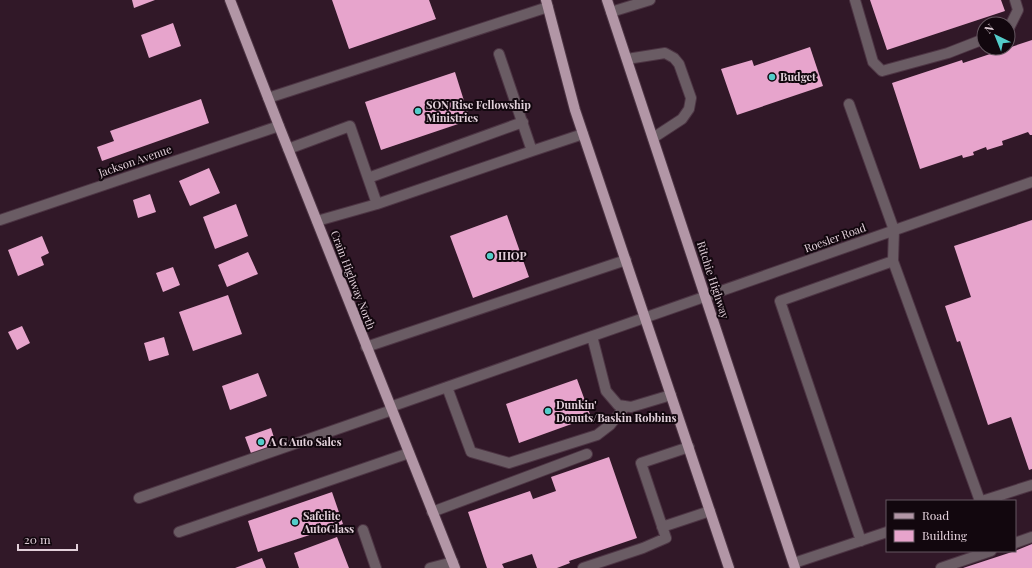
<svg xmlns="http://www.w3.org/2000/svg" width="1032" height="568" font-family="'Playfair Display',serif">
<rect width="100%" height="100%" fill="#311828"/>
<!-- building -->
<path fill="#e7a4cc" d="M132 0H155L134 8Z
M332 0H429L436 19 349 49Z
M870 0H1001L1005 11 887 50Z
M173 23 181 46 149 58 141 35Z
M1032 40V135H1030L1028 132 1002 141 1003 145 987 150 986 147 973 152 974 155 963 158 962 155 920 169 892 83 962 60 963 63Z
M810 47 823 86 737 115 721 69 752 60 754 66Z
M455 72 470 120 381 150 365 102Z
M201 99 209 123 102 161 97 147 114 141 110 131Z
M209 168 220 193 190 206 179 181Z
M150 194 156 212 138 218 133 200Z
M236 204 248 236 215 249 203 217Z
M507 215 529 277 473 298 450 236Z
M1032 220V469L1029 470 1011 417 988 425 960 341 957 342 945 306 971 297 954 246Z
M42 236 49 253 41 257 44 265 18 276 8 250Z
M248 252 258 274 227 287 218 265Z
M173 267 180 285 163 292 156 273Z
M228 295 242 334 193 351 179 312Z
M22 326 30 343 17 350 8 332Z
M164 337 169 355 149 361 144 343Z
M258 373 267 396 230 410 222 386Z
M577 379 591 417 519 443 506 404Z
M271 428 277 447 252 456 245 437Z
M609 457 637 538 569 561 570 563 557 568H537L532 554 502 564 504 568H487L468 512 530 491 533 499 556 491 551 477Z
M332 492 343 524 258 552 248 521Z
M337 537 349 568H299L294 553Z
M1032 544V568H963L1015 551Z
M262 558 266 568H235Z"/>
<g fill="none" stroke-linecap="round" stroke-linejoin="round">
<defs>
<path id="minor" d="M855 0 873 62 882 71 948 53 984 39
M611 12 650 0
M1008 30 1018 10 1015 0
M499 54 532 151 583 134
M627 59 665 53 674 58 679 64 691 98 689 109 682 119 653 138
M268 98 548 7
M849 104 894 230 893 261 980 501
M288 149 350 126 368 178 523 122
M368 178 377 204
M0 220 279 126
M317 221 377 204 532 151
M592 336 606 391 618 405 631 407 671 395
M366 347 626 260
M447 387 471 452 509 463 597 435 610 425 625 407
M390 407 1032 182
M139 498 392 410
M982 501 1032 485
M432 512 587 454
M662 527 710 511
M363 530 376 568
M179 532 409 453
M861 541 780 301 893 261
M1015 543 1032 537
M794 563 887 532
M430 568 453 562
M583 568 643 548 666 538 641 463 689 447
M941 568 991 551"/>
<path id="major" d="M230 0 279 126 455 568
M546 0 575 110 729 568
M607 0 795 568"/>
</defs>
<!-- minor casing -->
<use href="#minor" stroke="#4d3544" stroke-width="12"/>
<!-- major casing -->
<use href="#major" stroke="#4d3544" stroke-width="12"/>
<!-- minor -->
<use href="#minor" stroke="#6a5c64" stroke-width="10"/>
<!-- major -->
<use href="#major" stroke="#b296a6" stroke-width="10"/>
</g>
<!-- markers -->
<g fill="#53cdca" stroke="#12070e" stroke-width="1.5">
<circle cx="772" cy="77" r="4"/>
<circle cx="418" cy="111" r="4"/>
<circle cx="490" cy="256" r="4"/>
<circle cx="548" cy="411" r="4"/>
<circle cx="261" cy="442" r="4"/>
<circle cx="295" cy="522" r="4"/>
</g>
<g text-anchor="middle" stroke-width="4" stroke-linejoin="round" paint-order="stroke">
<!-- poi labels -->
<g font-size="11" font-weight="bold" fill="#e2d0da" stroke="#12070e" text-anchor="start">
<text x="780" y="81">Budget</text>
<text x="426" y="109">SON Rise Fellowship<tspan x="426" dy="13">Ministries</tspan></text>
<text x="498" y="260">IHOP</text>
<text x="556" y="409">Dunkin'<tspan x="556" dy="13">Donuts/Baskin Robbins</tspan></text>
<text x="269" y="446">A G Auto Sales</text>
<text x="303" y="520">Safelite<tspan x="303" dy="13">AutoGlass</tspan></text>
</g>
<!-- street labels -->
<g font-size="11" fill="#e2d0da" stroke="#12070e">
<text transform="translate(135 161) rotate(-19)" y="4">Jackson Avenue</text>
<text transform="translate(835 238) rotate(-20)" y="4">Roesler Road</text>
<text transform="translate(353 280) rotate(69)" y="4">Crain Highway North</text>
<text transform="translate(713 280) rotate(72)" y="4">Ritchie Highway</text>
</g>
</g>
<!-- legend -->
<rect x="886" y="500" width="130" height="52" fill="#12070e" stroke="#655760"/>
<rect x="894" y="513" width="20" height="6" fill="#b296a6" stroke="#655760"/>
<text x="922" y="520" font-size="12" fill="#e2d0da">Road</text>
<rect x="894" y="530" width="20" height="12" fill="#e7a4cc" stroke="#655760"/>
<text x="922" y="540" font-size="12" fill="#e2d0da">Building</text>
<!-- north arrow -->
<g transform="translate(996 36) rotate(317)"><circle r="19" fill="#12070e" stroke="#655760"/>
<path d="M0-3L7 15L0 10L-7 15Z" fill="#53cdca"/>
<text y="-6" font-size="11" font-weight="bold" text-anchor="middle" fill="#e2d0da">N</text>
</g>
<!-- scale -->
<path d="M18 544v6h59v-6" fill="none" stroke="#e2d0da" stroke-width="2"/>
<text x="24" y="544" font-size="12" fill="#e2d0da" stroke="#12070e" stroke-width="3" paint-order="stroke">20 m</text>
</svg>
